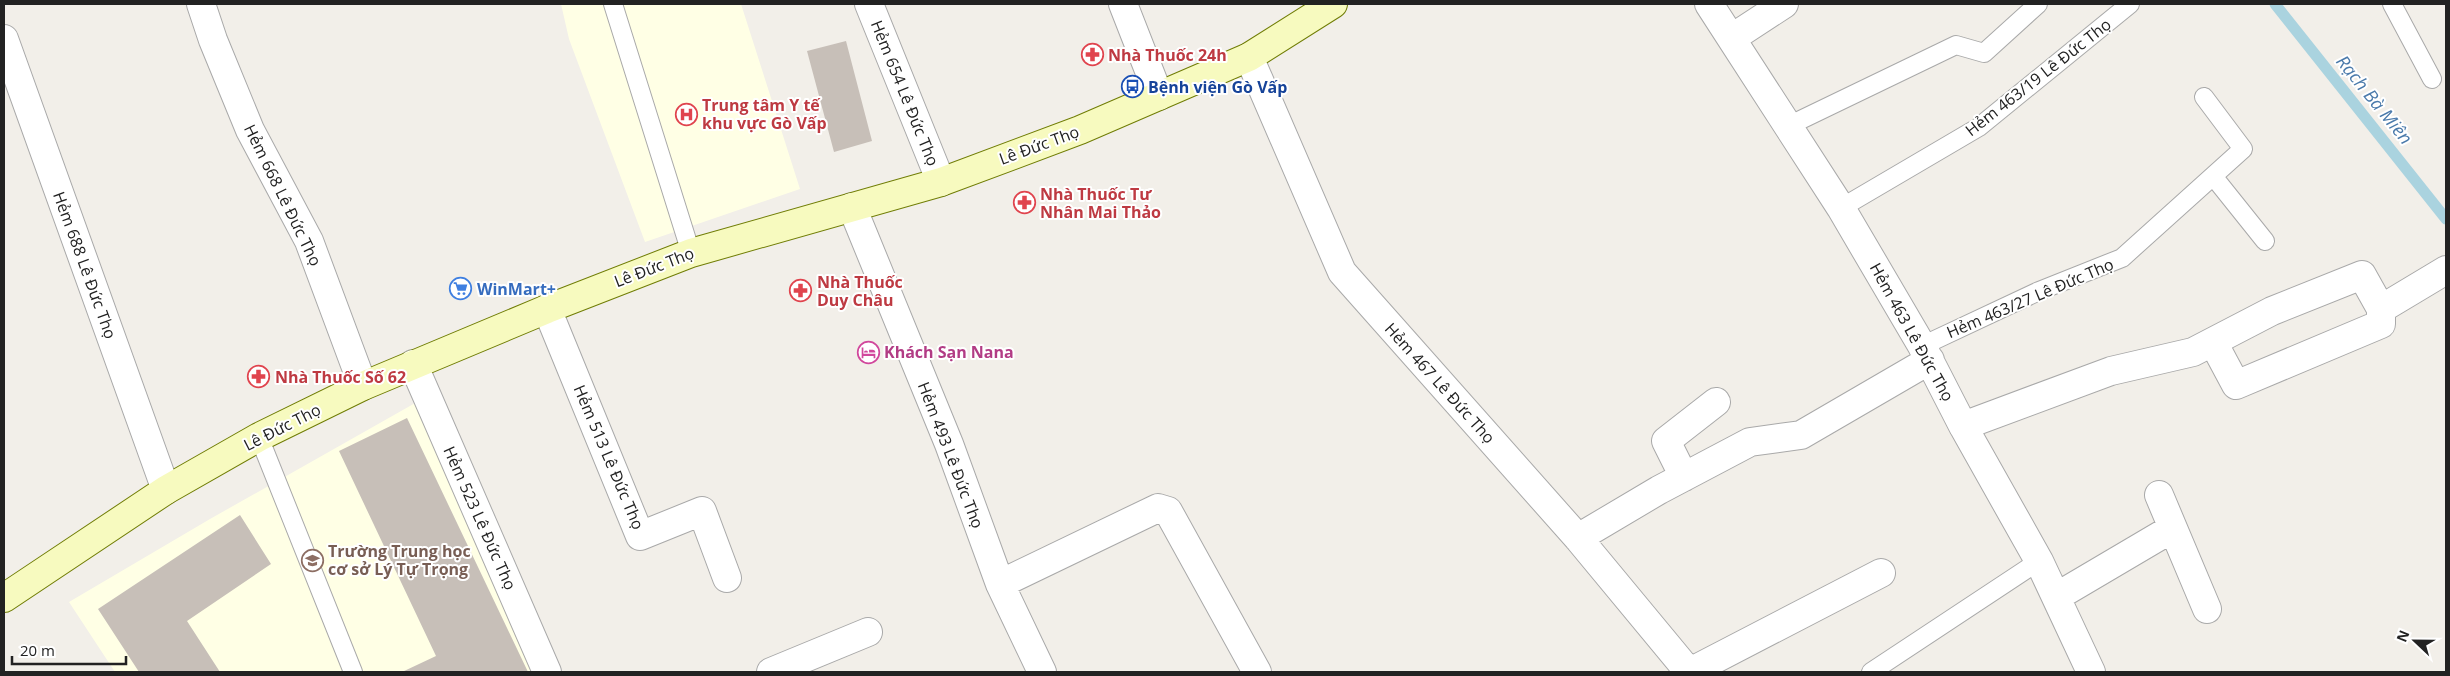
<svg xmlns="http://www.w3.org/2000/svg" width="2450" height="676" font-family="'Open Sans',sans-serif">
<rect width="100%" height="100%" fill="#f2efe9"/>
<!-- education -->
<path fill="#ffffe5" d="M561 4H741L800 189 645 242 569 39Z
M417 402 534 672H115L69 602 210 519Z"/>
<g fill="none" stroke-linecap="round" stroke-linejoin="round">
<!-- stream -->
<path stroke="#aad3df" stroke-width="11" d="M2275 4 2446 219"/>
</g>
<!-- building -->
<path fill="#c7bfb8" d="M846 41 872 141 834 152 807 51Z
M407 418 528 672H402L436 656 339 451Z
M240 515 271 564 187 621 220 672H139L98 609Z"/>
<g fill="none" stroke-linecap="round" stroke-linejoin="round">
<defs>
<path id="service" d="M613 4 691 253
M2392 4 2432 79
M1788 126 1956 45 1984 53 2038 4
M2213 176 2265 241
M1841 208 1979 127 2130 4
M1922 346 2039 291 2122 258 2243 149 2204 97
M259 437 353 672
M1871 672 2039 561"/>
<path id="minor" d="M201 4 213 40 250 130 309 241 363 386
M869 4 941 182
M1123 4 1159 96
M1709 4 1841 208 1922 346 1963 426 2039 561 2091 672
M1732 38 1784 4
M4 39 166 490
M1249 57 1342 272 1578 538 1689 672
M852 207 949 444 1000 584 1042 672
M547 309 640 536 702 511 727 578
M2213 342 2236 385 2381 324V309L2446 270
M413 364 547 672
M1963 426 2111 371 2193 352 2272 311 2362 275 2381 309
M1684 477 1666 441 1716 402
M2159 495 2207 609
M1578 538 1659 490 1750 442 1801 435 1930 360
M1000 584 1158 508 1168 511 1257 672
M2056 597 2173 528
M771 672 868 632
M1690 672 1881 573"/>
<path id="secondary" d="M4 598 166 490 259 437 363 386 547 309 691 253 941 182 1080 130 1249 57 1333 4"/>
</defs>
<!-- service casing -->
<use href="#service" stroke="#a9a9a9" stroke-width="20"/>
<!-- minor casing -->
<use href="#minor" stroke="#a9a9a9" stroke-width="30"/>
<!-- secondary casing -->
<use href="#secondary" stroke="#707d05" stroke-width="30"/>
<!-- service -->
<use href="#service" stroke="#fff" stroke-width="18"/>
<!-- minor -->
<use href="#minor" stroke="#fff" stroke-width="28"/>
<!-- secondary -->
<use href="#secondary" stroke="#f7fabf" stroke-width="28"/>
</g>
<!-- icons -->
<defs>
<symbol id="pharmacy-ring" viewBox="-11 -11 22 22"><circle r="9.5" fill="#fff" stroke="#e0444e" stroke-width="1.5"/><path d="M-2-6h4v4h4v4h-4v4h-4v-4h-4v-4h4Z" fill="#e0444e"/></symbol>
<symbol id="bus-ring" viewBox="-11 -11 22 22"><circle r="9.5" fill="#fff" stroke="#1a4fb4" stroke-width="1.5"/><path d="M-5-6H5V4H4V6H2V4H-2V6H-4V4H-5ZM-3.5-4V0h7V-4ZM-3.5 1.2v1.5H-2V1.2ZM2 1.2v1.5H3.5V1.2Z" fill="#1a4fb4"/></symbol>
<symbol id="hospital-ring" viewBox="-11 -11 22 22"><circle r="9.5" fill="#fff" stroke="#e0444e" stroke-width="1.5"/><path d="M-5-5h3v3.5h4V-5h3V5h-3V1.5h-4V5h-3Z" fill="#e0444e"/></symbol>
<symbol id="supermarket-ring" viewBox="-11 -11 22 22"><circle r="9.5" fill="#fff" stroke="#3f7fe0" stroke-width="1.5"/><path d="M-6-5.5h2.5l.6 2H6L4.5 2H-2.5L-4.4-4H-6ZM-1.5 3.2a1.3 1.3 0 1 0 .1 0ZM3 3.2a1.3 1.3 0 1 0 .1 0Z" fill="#3f7fe0"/></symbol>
<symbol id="hotel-ring" viewBox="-11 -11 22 22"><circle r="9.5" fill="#fff" stroke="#d1479c" stroke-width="1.5"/><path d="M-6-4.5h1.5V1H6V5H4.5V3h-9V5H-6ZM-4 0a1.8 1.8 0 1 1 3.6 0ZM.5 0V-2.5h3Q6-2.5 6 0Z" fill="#d1479c"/></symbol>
<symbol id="school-ring" viewBox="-11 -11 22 22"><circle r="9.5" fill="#fff" stroke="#8d6e63" stroke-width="1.5"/><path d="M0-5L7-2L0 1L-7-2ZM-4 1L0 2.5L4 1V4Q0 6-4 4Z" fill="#8d6e63"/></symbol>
</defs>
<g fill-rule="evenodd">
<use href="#pharmacy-ring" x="1080" y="42" width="25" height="25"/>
<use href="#bus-ring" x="1120" y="74" width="25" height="25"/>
<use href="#hospital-ring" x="674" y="102" width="25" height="25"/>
<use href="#pharmacy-ring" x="1012" y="190" width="25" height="25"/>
<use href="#supermarket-ring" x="448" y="276" width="25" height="25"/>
<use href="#pharmacy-ring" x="788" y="278" width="25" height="25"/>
<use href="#hotel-ring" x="856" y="340" width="25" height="25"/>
<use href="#pharmacy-ring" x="246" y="364" width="25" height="25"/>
<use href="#school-ring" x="300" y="548" width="25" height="25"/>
</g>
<g text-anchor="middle" stroke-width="4" stroke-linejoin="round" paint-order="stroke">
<!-- health labels -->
<g font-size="16" font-weight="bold" fill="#be3a42" stroke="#fff" text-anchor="start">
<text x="1108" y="61">Nhà Thuốc 24h</text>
<text x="702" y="111">Trung tâm Y tế<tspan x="702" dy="18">khu vực Gò Vấp</tspan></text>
<text x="1040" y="200">Nhà Thuốc Tư<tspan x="1040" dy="18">Nhân Mai Thảo</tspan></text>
<text x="817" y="288">Nhà Thuốc<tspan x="817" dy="18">Duy Châu</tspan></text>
<text x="275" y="383">Nhà Thuốc Số 62</text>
</g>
<!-- street labels -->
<g font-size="16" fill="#222" stroke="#fff">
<text transform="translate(2038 77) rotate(-38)" y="6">Hẻm 463/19 Lê Đức Thọ</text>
<text transform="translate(905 93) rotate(68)" y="6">Hẻm 654 Lê Đức Thọ</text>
<text transform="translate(1039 145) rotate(-20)" y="6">Lê Đức Thọ</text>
<text transform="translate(283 195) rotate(64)" y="6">Hẻm 668 Lê Đức Thọ</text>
<text transform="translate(85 265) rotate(70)" y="6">Hẻm 688 Lê Đức Thọ</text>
<text transform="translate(654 267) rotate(-21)" y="6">Lê Đức Thọ</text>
<text transform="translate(2030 298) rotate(-23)" y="6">Hẻm 463/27 Lê Đức Thọ</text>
<text transform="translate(1912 332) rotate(61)" y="6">Hẻm 463 Lê Đức Thọ</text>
<text transform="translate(1440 383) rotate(48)" y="6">Hẻm 467 Lê Đức Thọ</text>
<text transform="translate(282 427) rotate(-27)" y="6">Lê Đức Thọ</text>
<text transform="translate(951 455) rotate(69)" y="6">Hẻm 493 Lê Đức Thọ</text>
<text transform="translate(609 457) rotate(67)" y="6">Hẻm 513 Lê Đức Thọ</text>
<text transform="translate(480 518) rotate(66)" y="6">Hẻm 523 Lê Đức Thọ</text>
</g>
<!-- transit labels -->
<g font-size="16" font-weight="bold" fill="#164399" stroke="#fff" text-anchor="start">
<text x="1148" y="93">Bệnh viện Gò Vấp</text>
</g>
<!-- shop labels -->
<g font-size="16" font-weight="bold" fill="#366cbe" stroke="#fff" text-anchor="start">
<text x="477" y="295">WinMart+</text>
</g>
<!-- hotel labels -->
<g font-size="16" font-weight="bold" fill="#b23c85" stroke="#fff" text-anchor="start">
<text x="884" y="358">Khách Sạn Nana</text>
</g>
<!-- education labels -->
<g font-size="16" font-weight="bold" fill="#785e54" stroke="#fff" text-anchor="start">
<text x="328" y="557">Trường Trung học<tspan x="328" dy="18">cơ sở Lý Tự Trọng</tspan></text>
</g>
<!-- water labels -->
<g font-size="18" font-style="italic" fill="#4a7aab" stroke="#fff">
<text transform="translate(2374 100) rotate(51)" y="6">Rạch Bà Miên</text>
</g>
</g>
<!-- border -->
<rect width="2450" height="676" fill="none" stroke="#222222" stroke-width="10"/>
<!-- north arrow -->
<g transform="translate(2415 641) rotate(292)" stroke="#ffffff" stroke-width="4" paint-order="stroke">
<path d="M0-4L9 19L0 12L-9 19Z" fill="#222222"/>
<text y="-8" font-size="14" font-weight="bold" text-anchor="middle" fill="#222222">N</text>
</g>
<!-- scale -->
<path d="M12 656v8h114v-8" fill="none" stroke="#222222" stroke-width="2.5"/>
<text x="20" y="656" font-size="15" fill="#222222" stroke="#ffffff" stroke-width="4" paint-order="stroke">20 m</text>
</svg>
